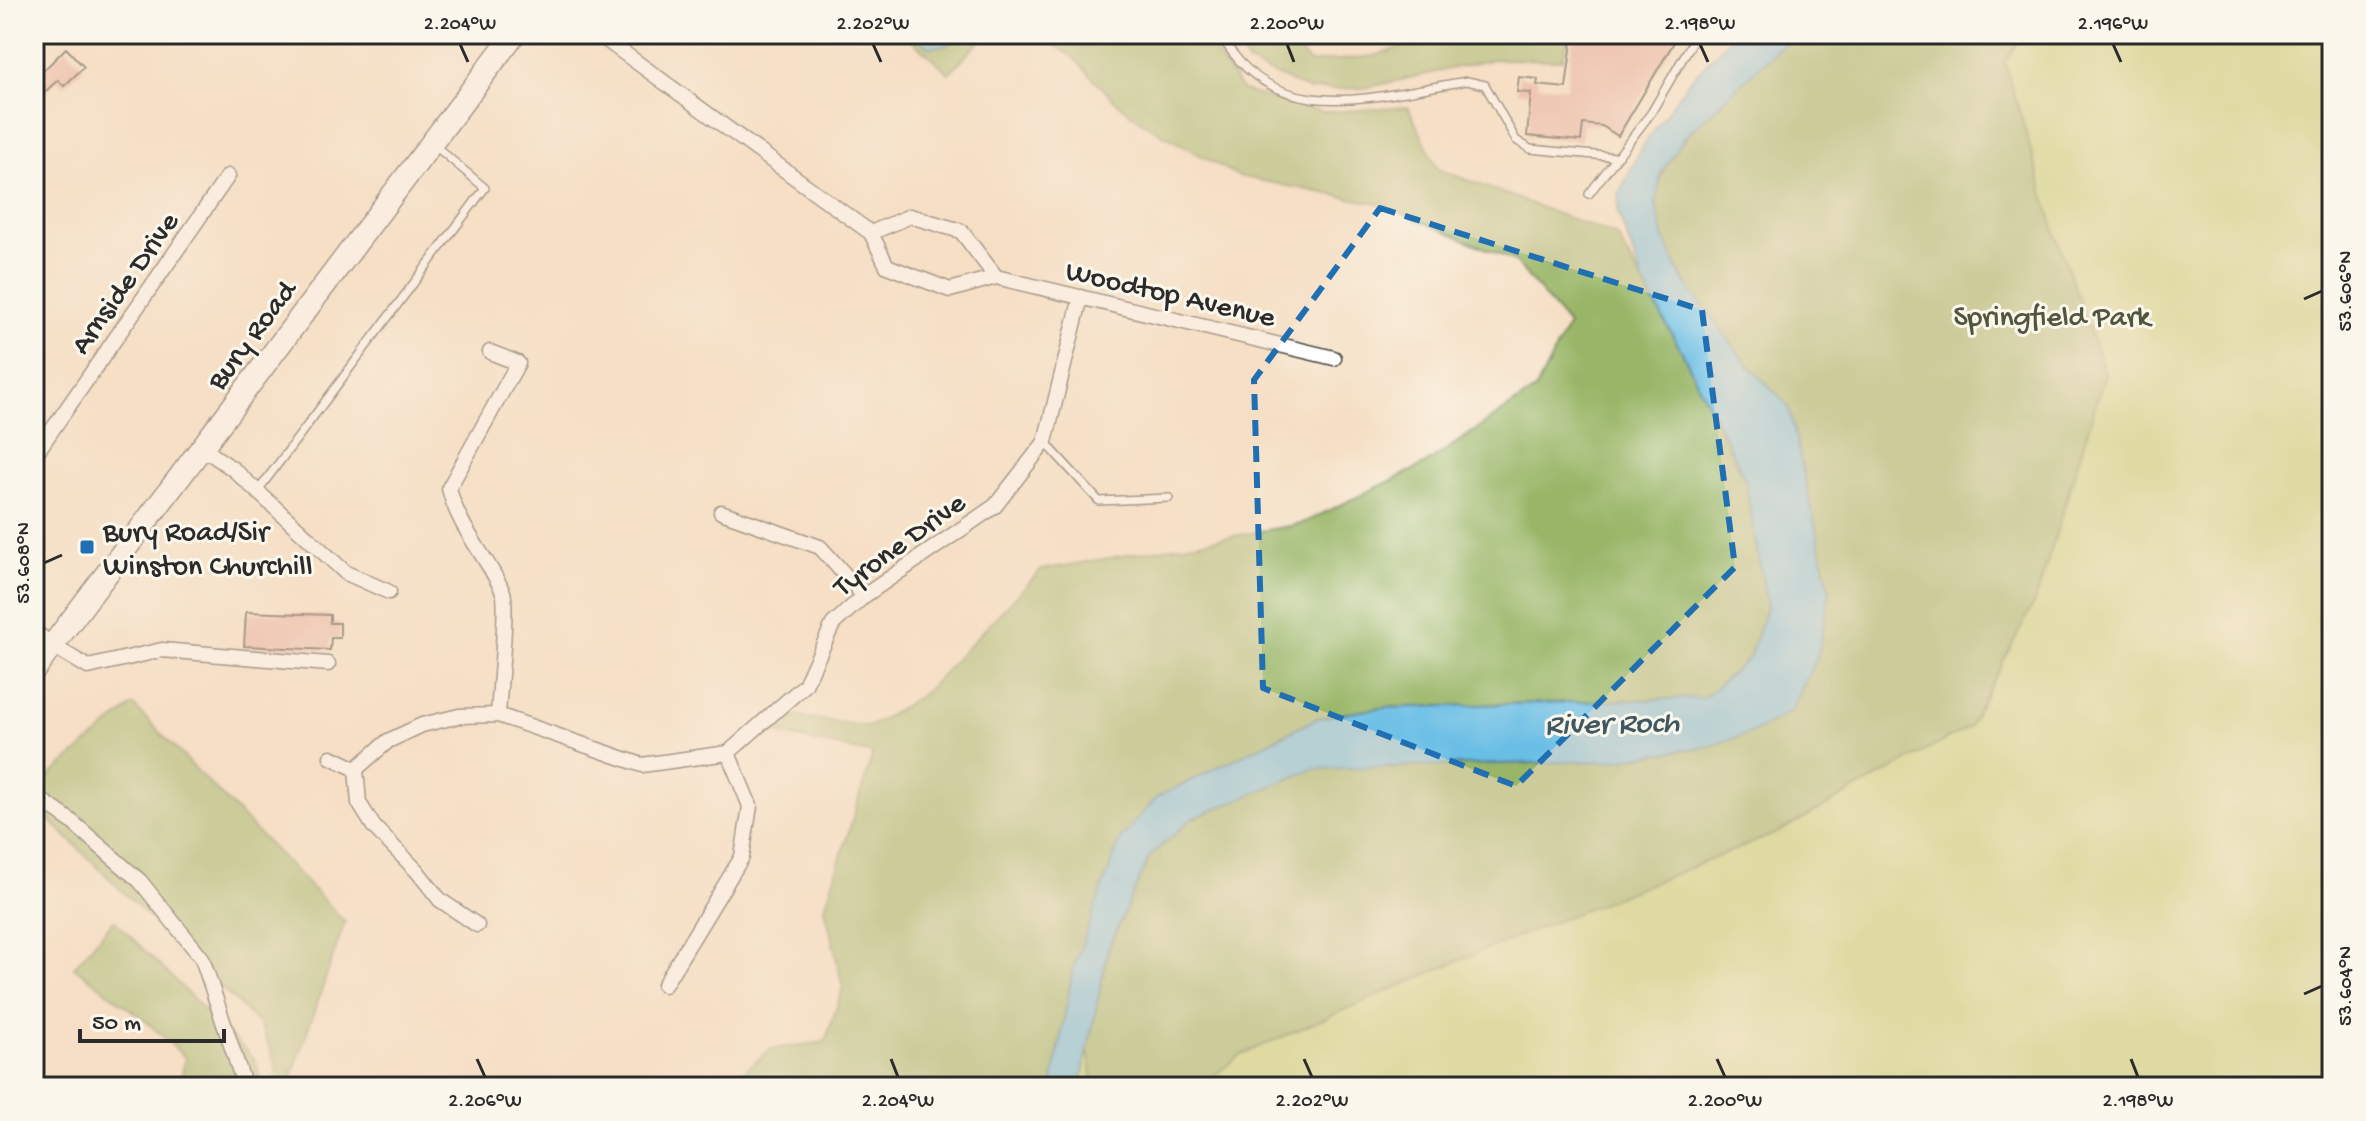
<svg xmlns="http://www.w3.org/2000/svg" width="2366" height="1121" font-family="'Gochi Hand',sans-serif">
<rect width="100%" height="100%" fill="#fbf7ec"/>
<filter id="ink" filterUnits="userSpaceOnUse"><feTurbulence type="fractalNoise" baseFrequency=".0125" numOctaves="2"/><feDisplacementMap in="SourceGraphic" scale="16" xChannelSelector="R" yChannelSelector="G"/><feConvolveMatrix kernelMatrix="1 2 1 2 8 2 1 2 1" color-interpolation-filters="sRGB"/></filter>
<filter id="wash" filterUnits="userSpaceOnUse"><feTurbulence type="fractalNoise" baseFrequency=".006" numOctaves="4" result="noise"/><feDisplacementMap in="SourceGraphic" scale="32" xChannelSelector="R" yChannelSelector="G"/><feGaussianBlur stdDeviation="1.8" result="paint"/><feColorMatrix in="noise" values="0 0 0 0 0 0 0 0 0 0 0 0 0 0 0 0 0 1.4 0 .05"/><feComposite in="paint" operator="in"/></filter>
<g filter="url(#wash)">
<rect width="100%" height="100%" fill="#f5dfc4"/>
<!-- green -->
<path fill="#c2d578" stroke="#768052" stroke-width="2" d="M1794 34H2332V1087H1080L1109 946 1754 732Z"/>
<!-- forest -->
<path fill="#99b668" stroke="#62704a" stroke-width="2" d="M905 34H913L929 47 948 45 958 34H987L949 73Z
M1038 34H1202L1243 91 1323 112 1408 107 1438 169 1617 236 1682 352 1745 479 1767 606 1749 658 1704 698 1380 708 1318 718 1157 797 1073 969 1052 1087H750L737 1077 771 1049 825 1042 843 988 825 907 873 754 771 732 785 714 869 727 923 694 1041 570 1301 524 1424 465 1536 389 1568 325 1515 261 1384 205 1238 176 1149 127 1115 101 1073 57Z
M1230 34H1283L1310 63 1374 56 1442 34H1570L1562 60 1494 59 1365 88 1309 90 1248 63Z
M1794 34H2022L2005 63 2057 238 2105 374 2036 599 1969 727 1777 833 1462 959 1240 1055 1200 1087H1094L1087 1044 1109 946 1150 856 1191 819 1313 769 1754 732 1789 408C1744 362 1627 239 1663 171 1688 123 1754 72 1794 34Z
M133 705 345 922 288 1087H281L271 1051 260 1025 34 805V778L41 783Z
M114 920 255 1060 263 1087H180L185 1057 146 1021 74 967Z"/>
<!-- water -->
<path fill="#69bee6" stroke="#4a7488" stroke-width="2" d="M913 34H958L948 45 929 47Z
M1734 34H1794L1684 138 1661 173 1656 204 1663 236 1681 277 1748 365 1789 407 1830 592 1818 655 1791 711 1754 732 1710 746 1609 761 1313 769 1191 819 1150 856 1109 946 1080 1087H1052L1073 969 1120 839 1157 797 1318 718 1380 708 1704 698 1749 658 1767 606 1745 479 1682 352 1644 284 1618 212 1619 194 1641 149 1687 84Z"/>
<g id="blocks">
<!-- building -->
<path fill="#e5a599" d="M1573 34 1609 38V34H1679L1618 136 1602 126 1583 124 1581 141 1527 136 1531 93 1517 92 1519 77 1538 79 1537 85 1566 88Z
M66 48 84 67 64 86 58 80 34 102V66L41 73Z
M246 612 330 615V623H340V638H331L330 650 244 646Z"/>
</g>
</g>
<g filter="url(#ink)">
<use href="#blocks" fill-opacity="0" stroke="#494642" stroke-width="2"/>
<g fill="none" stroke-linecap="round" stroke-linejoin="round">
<defs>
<path id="lane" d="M1220 34C1275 132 1376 95 1467 81L1485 85 1516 140 1530 149 1617 157
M1589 194 1651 113 1697 34
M1045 442 1099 501 1169 498
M257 492 485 188 434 145"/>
<path id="street" d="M598 34 871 233 910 216 961 231 996 277
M34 36 37 34
M871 233 887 266 950 290 996 277 1334 358
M490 352 518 363 449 488C458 528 487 556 503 592 508 604 499 695 498 715
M201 447 233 469 346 573 389 592
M34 456 228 176
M721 512 820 547 864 596
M34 631 53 646 88 667 162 650 328 664
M331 757 356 769 388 741 422 725 459 716 498 715 642 765 728 753 805 685 833 624 864 596 995 506 1045 442 1081 297
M356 769 359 803 374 827 417 871 440 900 477 925
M34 795 71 821 140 881 202 958 245 1087
M664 985 742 857 750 806 728 753"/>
<path id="secondary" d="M34 670 514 34"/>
</defs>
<!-- lane casing -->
<use href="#lane" stroke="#494642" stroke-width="10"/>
<!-- street casing -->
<use href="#street" stroke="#494642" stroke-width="17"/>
<!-- secondary casing -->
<use href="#secondary" stroke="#494642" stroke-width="25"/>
<!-- lane -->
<use href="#lane" stroke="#fff" stroke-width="7"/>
<!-- street -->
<use href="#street" stroke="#fff" stroke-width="14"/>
<!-- secondary -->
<use href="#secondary" stroke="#fff" stroke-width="22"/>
</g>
</g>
<!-- marked area -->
<path d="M0 0H2366V1121H0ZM1380 208 1702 310 1735 567 1516 786 1263 688 1254 380Z" fill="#f5dfc4" fill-opacity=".55" fill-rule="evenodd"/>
<path fill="none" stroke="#1f6fb2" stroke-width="6" stroke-dasharray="16 10" stroke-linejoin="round" d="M1380 208 1702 310 1735 567 1516 786 1263 688 1254 380Z"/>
<!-- ticks -->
<path fill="none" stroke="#2b2b2b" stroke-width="3" d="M460 44 468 62M873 44 881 62M1287 44 1294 62M1700 44 1708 62M2113 44 2121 62M2304 299 2322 291M44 563 62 555M2304 994 2322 986M477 1059 485 1077M891 1059 898 1077M1304 1059 1312 1077M1717 1059 1725 1077M2131 1059 2138 1077"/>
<!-- markers -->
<rect fill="#1f6fb2" stroke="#fbf7ec" stroke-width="3" x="79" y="539" width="16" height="16" rx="4"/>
<g text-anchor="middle" stroke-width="6" stroke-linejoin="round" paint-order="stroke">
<!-- street labels -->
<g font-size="30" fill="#2b2b2b" stroke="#fbf7ec">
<text transform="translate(123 282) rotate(-55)" y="10">Arnside Drive</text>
<text transform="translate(1171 292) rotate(13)" y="10">Woodtop Avenue</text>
<text transform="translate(250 334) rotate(-53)" y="10">Bury Road</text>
<text transform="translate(898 543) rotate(-36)" y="10">Tyrone Drive</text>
</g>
<!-- park labels -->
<g font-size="30" fill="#51563e" stroke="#fbf7ec">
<text x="2052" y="325">Springfield Park</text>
</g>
<!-- poi labels -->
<g font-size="30" fill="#2b2b2b" stroke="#fbf7ec" text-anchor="start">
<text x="103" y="540">Bury Road/Sir<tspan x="103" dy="34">Winston Churchill</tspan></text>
</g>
<!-- water labels -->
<g font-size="32" font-style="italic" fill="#3e5763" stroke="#fbf7ec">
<text transform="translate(1612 721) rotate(-1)" y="11">River Roch</text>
</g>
</g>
<!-- margin -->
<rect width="2366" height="1121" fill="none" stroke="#fbf7ec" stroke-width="88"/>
<!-- scale -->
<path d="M80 1029v12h144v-12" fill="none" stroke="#2b2b2b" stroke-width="4"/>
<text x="92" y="1029" font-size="24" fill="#2b2b2b" stroke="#fbf7ec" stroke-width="6" paint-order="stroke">50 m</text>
<rect x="44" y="44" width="2278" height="1033" fill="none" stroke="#2b2b2b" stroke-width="3"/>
<g font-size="20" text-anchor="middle" fill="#2b2b2b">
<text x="460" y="29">2.204°W</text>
<text x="873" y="29">2.202°W</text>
<text x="1287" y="29">2.200°W</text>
<text x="1700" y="29">2.198°W</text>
<text x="2113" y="29">2.196°W</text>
<text transform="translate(2344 291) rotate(-90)" y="7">53.606°N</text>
<text transform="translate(22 563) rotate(-90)" y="7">53.608°N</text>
<text transform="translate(2344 986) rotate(-90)" y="7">53.604°N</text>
<text x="485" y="1106">2.206°W</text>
<text x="898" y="1106">2.204°W</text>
<text x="1312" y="1106">2.202°W</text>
<text x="1725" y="1106">2.200°W</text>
<text x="2138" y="1106">2.198°W</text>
</g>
</svg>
